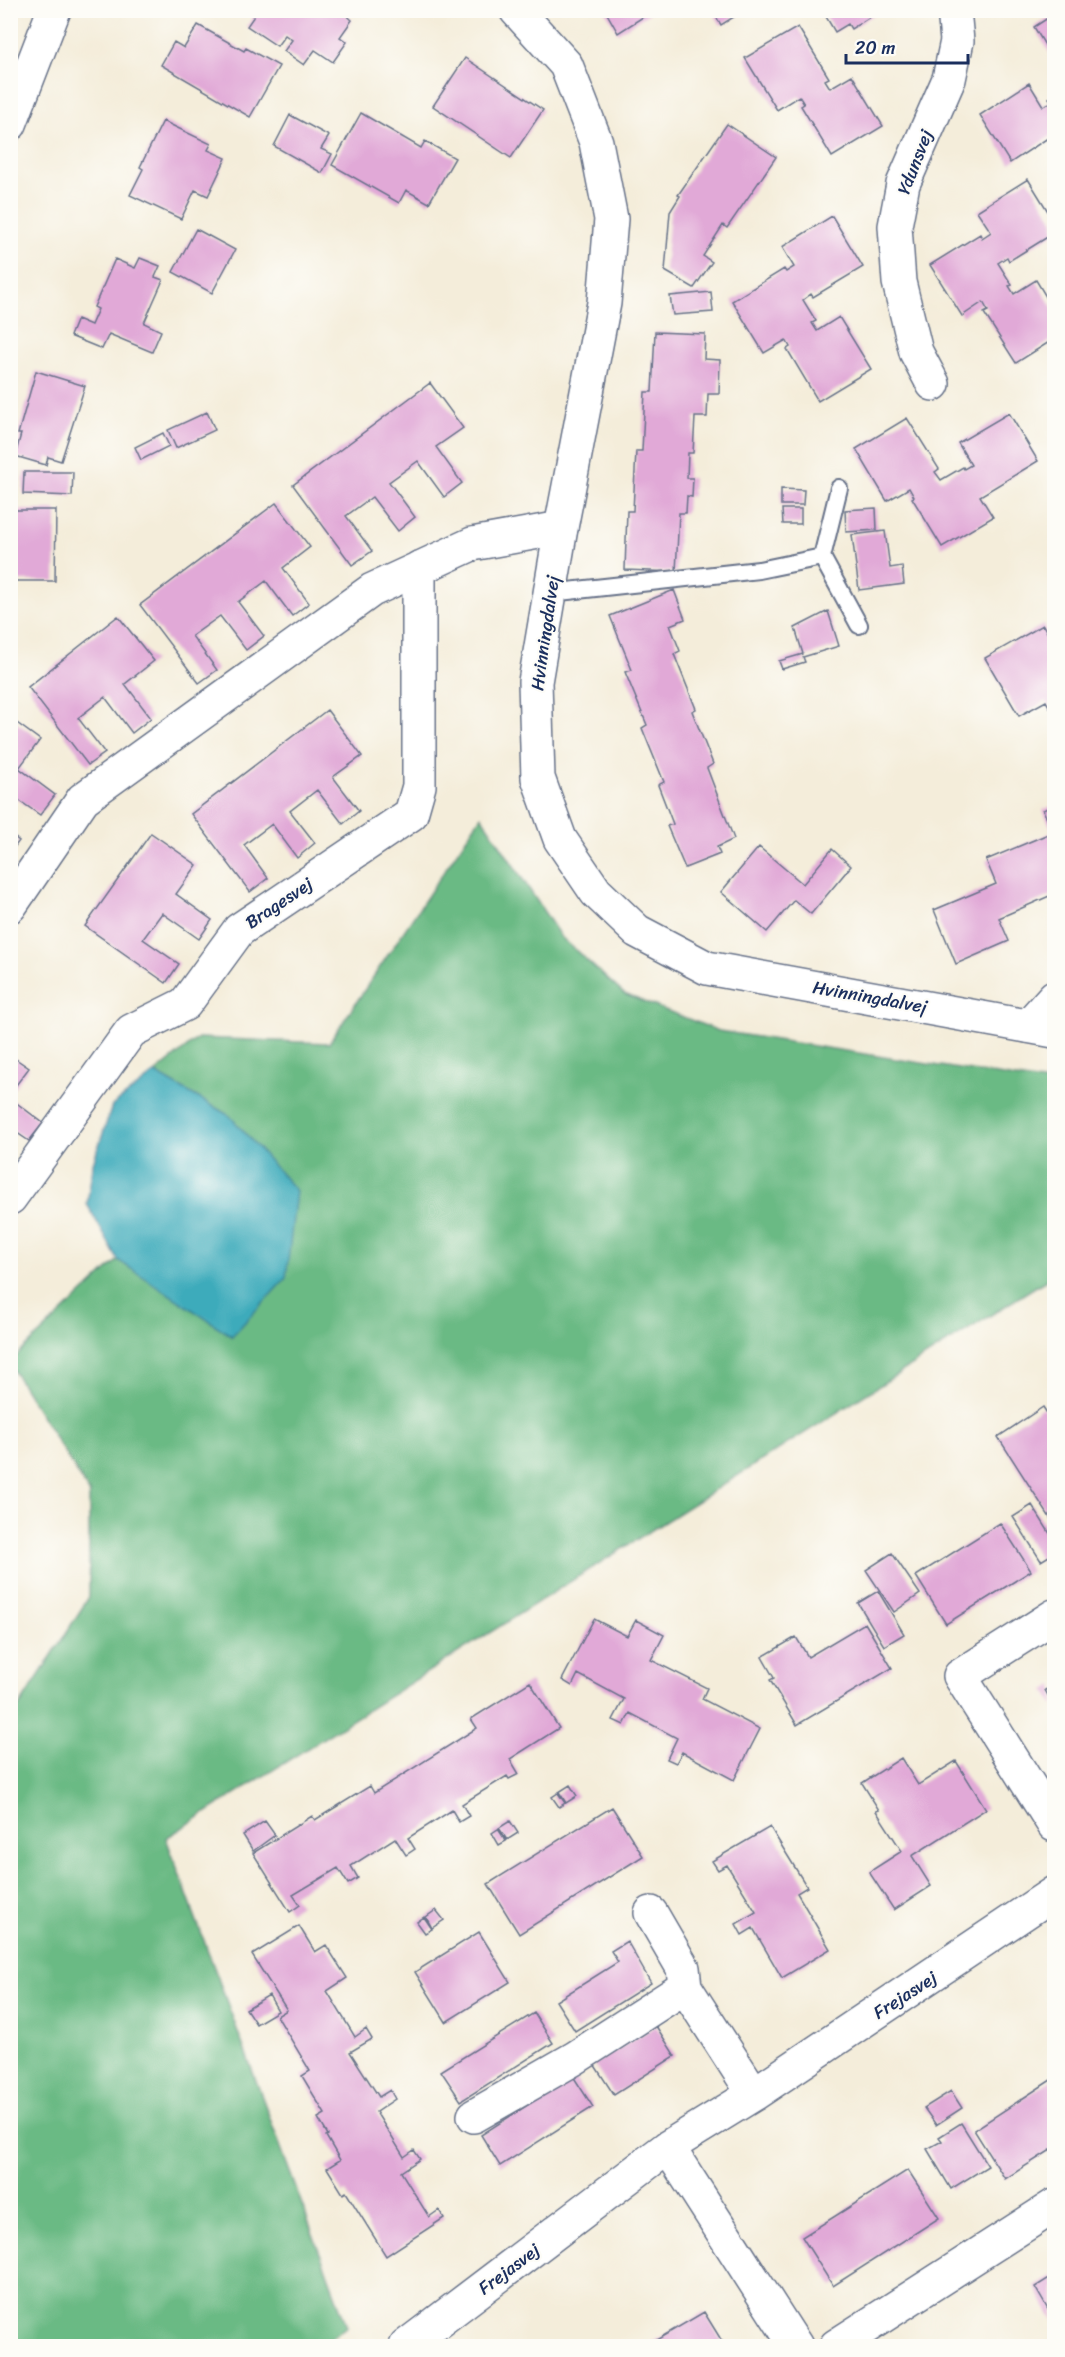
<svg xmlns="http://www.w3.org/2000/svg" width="1065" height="2357" font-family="Sriracha,sans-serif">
<rect width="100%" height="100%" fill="#fdfcf7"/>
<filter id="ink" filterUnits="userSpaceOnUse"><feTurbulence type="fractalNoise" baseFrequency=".0167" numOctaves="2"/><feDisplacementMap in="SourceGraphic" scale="12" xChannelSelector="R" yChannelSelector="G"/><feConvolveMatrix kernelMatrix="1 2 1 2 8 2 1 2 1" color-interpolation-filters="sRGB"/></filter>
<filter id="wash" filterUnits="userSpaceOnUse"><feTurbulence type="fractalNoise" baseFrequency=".008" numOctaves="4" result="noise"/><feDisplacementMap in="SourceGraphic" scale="24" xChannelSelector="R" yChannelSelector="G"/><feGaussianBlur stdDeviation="1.35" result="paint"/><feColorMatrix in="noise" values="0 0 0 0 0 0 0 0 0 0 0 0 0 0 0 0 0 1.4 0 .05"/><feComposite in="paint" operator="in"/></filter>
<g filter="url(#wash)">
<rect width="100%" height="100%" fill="#f4edda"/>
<!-- forest -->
<path fill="#6bba84" stroke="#437471" stroke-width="1.5" d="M481 816 560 936 624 994 719 1031 1054 1084V1275L166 1838 347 2326 321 2346H11L10 1721 89 1597V1492L11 1367V1361L118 1260 232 1336 230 1116 155 1073 198 1038 329 1043Z"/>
<!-- water -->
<path fill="#3dabbb" stroke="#2c6d8c" stroke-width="1.5" d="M155 1073 230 1116 296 1191 286 1278 232 1336 118 1260 87 1204 93 1163 112 1106Z"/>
<g id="blocks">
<!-- building -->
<path fill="#e1a9d7" d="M246 10H341L352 20 340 37 347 42 333 62 315 50 304 65 284 51 292 40 285 35 277 46 247 26 254 16Z
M605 10H654L618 33Z
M712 10H745L721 25Z
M822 10H881L851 29 848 24 835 32Z
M1054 14V60L1034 27Z
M198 25 244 51 246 48 279 66 250 117 161 65 174 42 184 48Z
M798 27 829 78 825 80 830 88 852 75 883 126 832 157 801 106 804 104 799 96 777 110 745 58Z
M465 58 543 110 511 158 433 106Z
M1029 83 1043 106 1052 102 1049 98 1054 95V134L1010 163 980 115Z
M361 113 421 148 425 141 455 158 429 203 406 190 399 203 332 165Z
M290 115 329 136 321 149 332 154 322 173 274 146Z
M163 121 211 144 208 150 226 158 208 196 195 190 181 219 130 195 143 169 140 167Z
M727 124 776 157 727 228 723 225 703 256 712 262 694 288 665 271 670 212 680 196 678 195Z
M1028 179 1054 221V233L1009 261 1007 257 998 263 1012 285 1009 286 1014 294 1036 280 1054 310V339L1016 363 984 313 988 311 983 302 962 316 930 265 980 234 982 238 991 232 977 211Z
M832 216 863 267 813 297 811 294 803 300 816 321 812 323 817 331 839 317 871 369 818 401 787 349 790 347 786 340 764 353 732 301 784 269 786 272 794 267 782 247Z
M196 229 235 250 212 293 173 272Z
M140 258 160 266 155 277 163 280 144 323 161 331 152 352 109 334 102 349 70 336 77 319 91 325 98 309 94 307 115 259 135 268Z
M711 292 713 312 673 315 670 296Z
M655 332 705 334 704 359 720 360 719 394H708L707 417H695L693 453H688L687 478H693L692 497 687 496 686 513H679L676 572 625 570 627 511H633L636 451H642L645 392H652Z
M36 371 85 386 61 461 48 457 46 465 15 456 21 434H18Z
M430 383 463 428 436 447 462 483 444 497 418 461 389 482 415 517 398 531 372 497 346 516 372 551 352 565 293 485Z
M207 412 215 430 176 448 168 430Z
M1009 413 1038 461 980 496 993 517 942 547 912 498 914 497 909 488 887 501 856 449 907 418 939 469 935 472 941 480 963 467 964 469 971 465 958 443Z
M163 433 169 446 141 460 135 447Z
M24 472H73L72 496 23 494Z
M781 489 804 490 803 505H781Z
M276 503 310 547 283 568 309 603 292 616 266 581 238 602 264 636 246 650 220 616 192 636 217 670 199 683 140 605Z
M876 508 877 530 846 532 845 510Z
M782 509H801V524H783Z
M10 510H56L55 581H10Z
M885 531 890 568 902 566 904 584 859 590 852 535Z
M674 590 685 619 670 625 680 651 674 654 696 709 692 711 713 764 707 768 734 839 717 847 720 854 685 868 667 826 673 824 658 785 664 782 642 728 647 725 625 672 632 670 610 616Z
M828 611 839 646 803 657 805 662 782 669 779 661 803 654 795 628Z
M118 616 154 661 125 684 151 718 132 733 105 697 78 718 105 753 88 765 28 687Z
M1043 625 1054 645V715L1046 701 1019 716 985 658Z
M327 710 362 756 333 777 359 811 343 824 317 790 290 811 315 843 297 858 272 824 244 845 268 878 250 892 191 814Z
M10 718 40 740 19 768 55 795 40 815 10 794Z
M1054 805V894L999 918 1009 941 956 964 934 910 996 884 986 860 1053 832 1043 810Z
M151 833 197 865 176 894 212 920 199 939 162 913 143 939 179 964 166 983 85 926Z
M10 834 19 841 10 853Z
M759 847 803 884 832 849 851 866 811 914 794 900 767 932 721 892Z
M10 1055 29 1068 10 1093Z
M10 1098 43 1123 29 1141 10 1128Z
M1043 1407 1054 1424V1524L998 1437Z
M1032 1505 1054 1540V1553L1041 1561 1013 1517Z
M1000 1523 1031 1571 946 1624 916 1576Z
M892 1553 920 1594 894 1612 866 1570Z
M878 1591 904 1634 884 1646 858 1603Z
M594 1619 627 1636 636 1620 664 1635 651 1660 707 1688 702 1699 760 1729 734 1780 682 1752 676 1763 667 1759 677 1738 630 1713 624 1725 613 1720 624 1699 578 1674 572 1686 562 1680Z
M865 1623 892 1668 797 1725 770 1680 774 1678 762 1657 796 1637 808 1657Z
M530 1682 559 1728 510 1759 519 1774 509 1779 507 1776 462 1804 469 1816 459 1822 452 1810 408 1838 415 1849 406 1855 395 1838 351 1866 358 1878 348 1884 338 1868 293 1895 300 1905 290 1912 253 1853 312 1816 315 1820 370 1786 374 1793 477 1728 471 1719Z
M1054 1685V1706L1045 1690Z
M901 1758 918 1785 956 1761 986 1809 912 1856 931 1886 894 1910 869 1872 902 1851 876 1811 879 1810 862 1783Z
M570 1785 577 1796 566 1803 559 1792Z
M558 1793 565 1803 559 1807 552 1797Z
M612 1807 643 1856 519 1934 488 1884Z
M265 1821 275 1835 253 1851 243 1835Z
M510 1821 518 1833 507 1840 499 1828Z
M770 1827 807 1887 797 1893 830 1949 782 1978 753 1928 742 1935 736 1924 756 1912 727 1865 718 1870 712 1861Z
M498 1829 506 1841 499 1845 492 1833Z
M436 1910 444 1920 432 1928 426 1917Z
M424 1917 432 1929 425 1933 417 1922Z
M299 1926 315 1952 326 1945 347 1978 327 1991 355 2037 366 2029 372 2039 350 2052 379 2097 390 2090 395 2099 376 2112 404 2157 414 2150 420 2159 401 2172 429 2217 439 2210 444 2218 386 2256 346 2192 343 2194 327 2168 340 2160 326 2136 328 2135 318 2118 325 2114 302 2076 310 2071 277 2016 287 2010 252 1955Z
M479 1932 510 1982 446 2022 415 1972Z
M627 1941 651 1983 575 2031 556 2001 618 1962 611 1951Z
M269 1995 278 2011 256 2024 246 2009Z
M534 2013 553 2043 461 2101 441 2071Z
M656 2026 675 2056 614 2095 594 2064Z
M573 2076 593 2107 500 2166 481 2135Z
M1054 2078V2148L1005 2179 974 2130Z
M951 2091 962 2108 936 2125 924 2108Z
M961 2123 988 2166 951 2189 927 2149 942 2141 939 2137Z
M908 2170 939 2218 833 2286 802 2237Z
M1054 2275V2320L1035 2287Z
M704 2312 725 2346H646Z"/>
</g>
</g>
<g filter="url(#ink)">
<use href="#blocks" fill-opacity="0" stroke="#677289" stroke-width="1.5"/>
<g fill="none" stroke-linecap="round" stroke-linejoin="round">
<defs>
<path id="service" d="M839 488 822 557 859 625
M550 593 759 570 822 557"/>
<path id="minor" d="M933 384 916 352 899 282 895 226 903 184 949 79 957 41 954 10
M10 906 83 799 372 590 472 544 561 528
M1028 1026 1054 997
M10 1198 131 1031 185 1004 239 930 411 814 419 786V568
M1054 1616 960 1676 1054 1825
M651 1913 683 1968 685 1987
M474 2116 575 2058 685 1987 754 2094
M668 2147 796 2346
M406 2346 668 2147 754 2094 1054 1893
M836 2346 1054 2206"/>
<path id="tertiary" d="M516 10 566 65 596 142 611 219 604 303 561 528 535 682 538 778 560 839 596 892 637 931 707 968 1054 1031"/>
<path id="secondary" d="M10 124 54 10"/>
</defs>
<!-- service casing -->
<use href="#service" stroke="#677289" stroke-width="20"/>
<!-- minor casing -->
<use href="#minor" stroke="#677289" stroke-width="36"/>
<!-- tertiary casing -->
<use href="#tertiary" stroke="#677289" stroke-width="36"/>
<!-- secondary casing -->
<use href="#secondary" stroke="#677289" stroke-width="36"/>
<!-- service -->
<use href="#service" stroke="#fff" stroke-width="16"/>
<!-- minor -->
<use href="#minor" stroke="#fff" stroke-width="33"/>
<!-- tertiary -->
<use href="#tertiary" stroke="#fff" stroke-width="33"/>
<!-- secondary -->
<use href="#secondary" stroke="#fff" stroke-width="33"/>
</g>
</g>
<g text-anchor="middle" stroke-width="4.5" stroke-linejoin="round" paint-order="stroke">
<!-- street labels -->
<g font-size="18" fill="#1b2f5e" stroke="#fdfcf7">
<text transform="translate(915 162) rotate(-69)" y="6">Ydunsvej</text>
<text transform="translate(545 633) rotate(-82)" y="6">Hvinningdalvej</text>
<text transform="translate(279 903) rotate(-34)" y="6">Bragesvej</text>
<text transform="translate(870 997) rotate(10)" y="6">Hvinningdalvej</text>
<text transform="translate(905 1995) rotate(-33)" y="6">Frejasvej</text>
<text transform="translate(509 2269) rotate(-37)" y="6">Frejasvej</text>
</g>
</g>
<!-- margin -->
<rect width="1065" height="2357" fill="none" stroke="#fdfcf7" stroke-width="36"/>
<!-- scale -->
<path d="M846 54v9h122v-9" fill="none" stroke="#1b2f5e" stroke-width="3"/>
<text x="855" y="54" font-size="18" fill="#1b2f5e" stroke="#fdfcf7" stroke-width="4.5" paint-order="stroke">20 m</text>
</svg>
